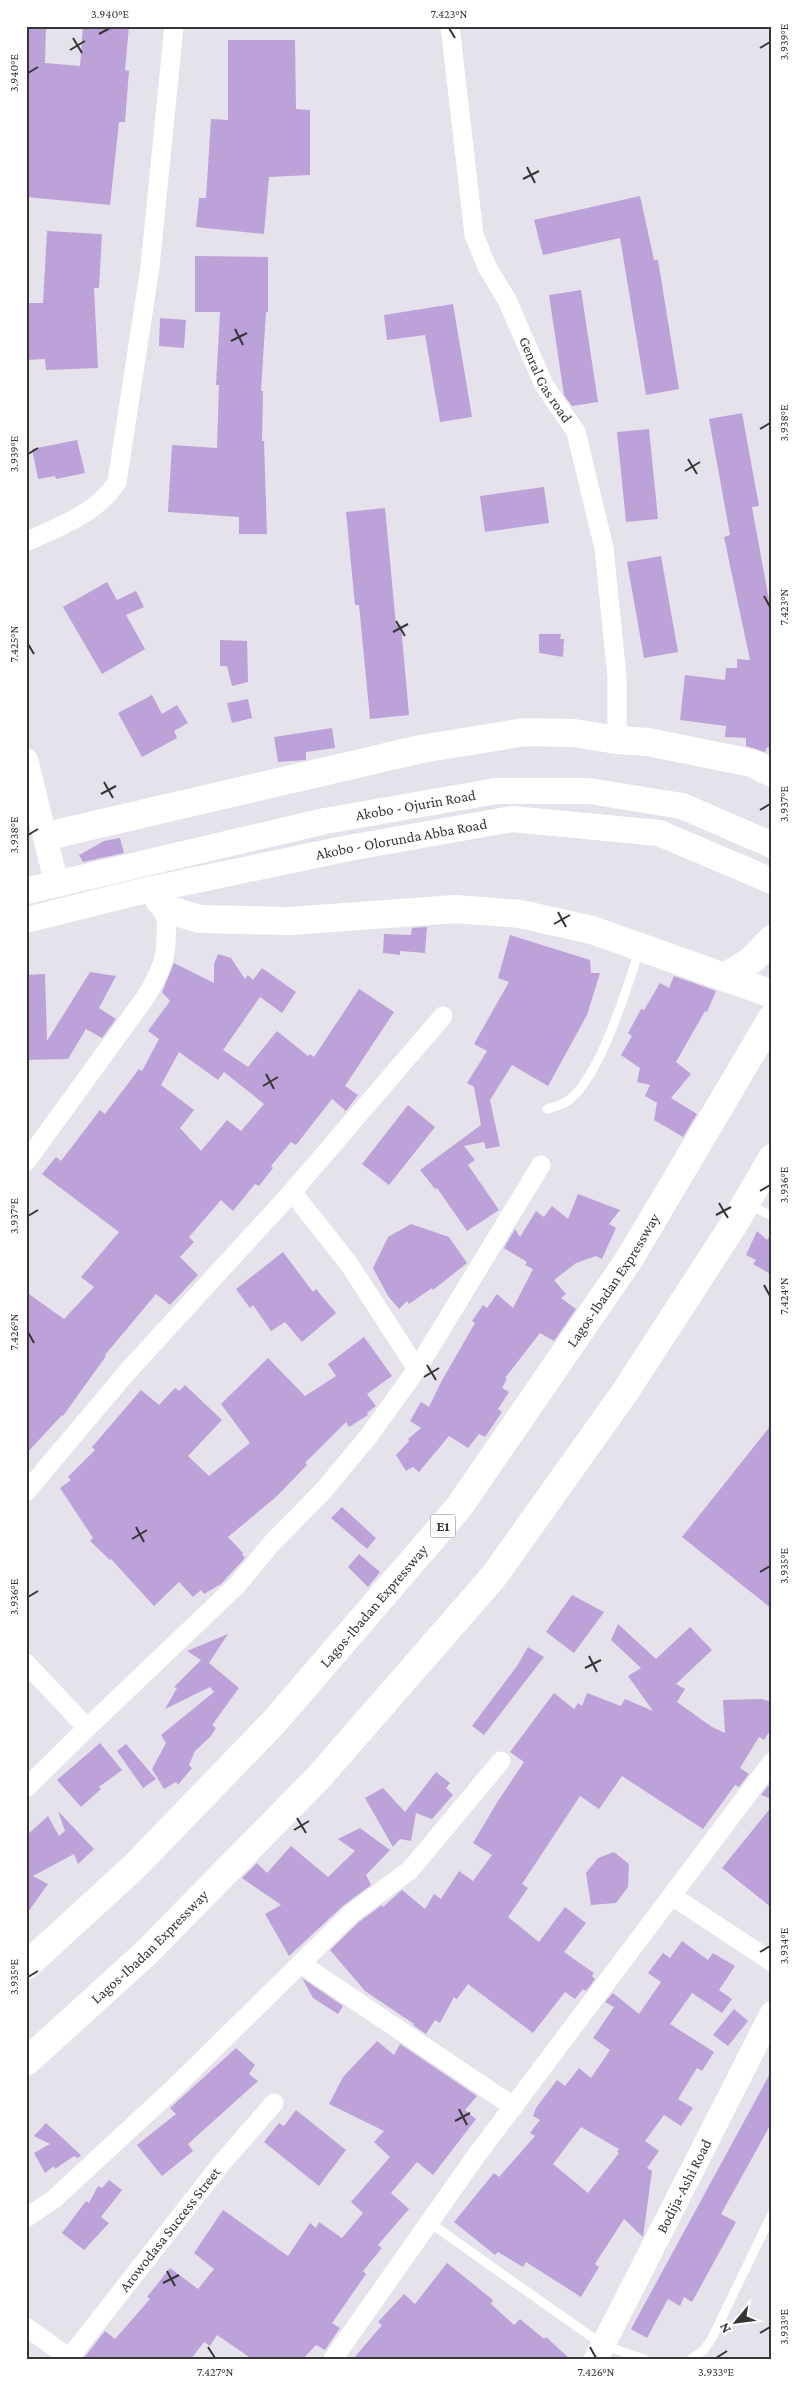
<svg xmlns="http://www.w3.org/2000/svg" width="798" height="2385" font-family="'Crimson Pro',serif">
<rect width="100%" height="100%" fill="#e6e2eb"/>
<!-- building -->
<path fill="#bca2d8" fill-rule="evenodd" d="M26 26H46L45 63 80 66 83 26H129L125 70 129 71 125 122H119L110 205 26 197Z
M228 40H295L296 109 310 110V175L269 177 264 234 196 227 199 198H206L211 119 228 120Z
M640 196 654 260H658L679 389 646 395 620 238 543 255 534 220Z
M47 231 102 234 99 288H94L98 368 46 370 45 359 26 360V303H43Z
M195 256 268 257V312H266L261 391H263L262 441H264L267 534H239V517L168 512 172 445 217 448 219 385H216L220 312H195Z
M581 290 598 402 572 406 564 395 549 295Z
M453 304 472 417 440 422 425 335 387 340 384 315Z
M160 318 186 320 184 348 159 346Z
M742 413 759 506 752 507 772 617V748L767 747 765 752 746 746V738L725 737 726 726 680 720 685 675 725 680 726 668H737V659L750 660 724 537 730 535 709 419Z
M649 429 658 519 626 522 617 432Z
M77 440 85 473 56 479 55 476 38 479 32 449Z
M544 487 549 523 485 532 480 496Z
M385 508 396 625H401L409 715 370 719 359 605H355L346 512Z
M661 556 678 652 644 658 627 562Z
M107 582 117 600 136 591 144 607 126 615 145 649 102 674 63 607Z
M539 634H561L560 639H564L563 657 539 653Z
M220 640 247 641 248 682 232 686 227 666H220Z
M152 695 162 714 177 705 188 723 174 731 177 738 142 757 118 713Z
M248 699 252 718 232 723 227 703Z
M332 728 335 748 306 752V760L278 762 274 737Z
M120 838 124 853 83 862 79 855 104 841Z
M427 927 425 953 400 951V955L383 953 384 934 411 935 412 928Z
M510 935 590 960 591 973H600L587 1015 548 1086 512 1065 490 1100 500 1146 486 1149 484 1142 464 1146 475 1160 468 1165 499 1210 467 1231 437 1188 435 1189 420 1170 481 1125 474 1087 467 1083 487 1051 474 1044 509 982 498 978Z
M218 954 231 958 245 979 248 975 253 980 262 968 296 992 282 1013 260 997 223 1050 248 1067 277 1031 308 1056 310 1054 314 1057 359 989 394 1012 345 1086 358 1095 346 1111 332 1099 296 1145 291 1142 271 1166 273 1168 259 1186 255 1184 233 1211 221 1200 189 1237 194 1242 180 1257 198 1275 170 1305 156 1294 105 1355 106 1356 63 1416 62 1415 26 1454V1292L64 1319 94 1287 81 1277 119 1232 42 1174 56 1157 61 1161 100 1110 105 1114 139 1069 142 1071 159 1039 148 1031 170 1001 162 992 174 963 214 983V964ZM179 1052 218 1080 224 1072 264 1104 241 1131 227 1120 201 1151 180 1128 194 1110 161 1085Z
M90 972 116 976 99 1008 116 1019 102 1038 86 1029 68 1059 26 1060V975L45 974 47 1041Z
M674 976 716 991 707 1012 705 1011 676 1062 691 1074 671 1098 697 1114 683 1137 654 1120 657 1103 645 1096 650 1085 637 1082 640 1068 621 1055 632 1036 628 1033 641 1009 644 1010 660 983 669 988Z
M408 1105 435 1127 389 1185 362 1164Z
M578 1194 620 1210 609 1224 616 1228 602 1259 596 1256 576 1263 554 1280 566 1294 561 1298 576 1309 554 1341 540 1333 505 1378 507 1379 502 1388 509 1392 498 1409 502 1412 485 1437 479 1434 468 1448 449 1436 419 1472 413 1467 406 1471 396 1455 409 1441 408 1439 421 1428 410 1421 421 1402 429 1407 441 1382 475 1323 472 1321 483 1305 487 1308 497 1294 513 1308 533 1269 525 1265 527 1262 504 1248 515 1229 520 1237 536 1211 544 1217 552 1206 568 1219Z
M411 1224 449 1237 467 1263 433 1290 432 1288 409 1304 407 1301 399 1309 388 1296 373 1268 388 1237Z
M757 1231 767 1240 772 1232V1275L753 1264 756 1260 746 1255Z
M283 1252 313 1292 316 1289 336 1313 302 1342 285 1322 271 1331 253 1305 250 1308 236 1289Z
M364 1337 392 1376 367 1394 376 1406 367 1413 368 1415 349 1427 346 1422 305 1463 307 1465 276 1497 228 1537 243 1553 242 1554 245 1558 221 1584 204 1594 201 1590 193 1597 179 1582 154 1606 111 1559 110 1560 90 1541 93 1538 60 1488 71 1480 68 1477 95 1450 92 1447 141 1390 159 1405 175 1388 179 1391 185 1385 222 1420 188 1456 209 1476 250 1443 221 1404 268 1358 305 1396 336 1376 328 1364Z
M772 1424V1609L682 1537Z
M342 1507 376 1538 367 1549 331 1518Z
M359 1554 380 1572 368 1587 348 1567Z
M572 1595 604 1612 574 1653 546 1632Z
M618 1624 656 1659 690 1627 712 1650 676 1684 685 1689 677 1702 712 1727 725 1733 723 1700 762 1699 772 1702V1728L764 1740 759 1737 740 1768 749 1774 739 1787 735 1785 703 1829 622 1776 599 1809 580 1796 522 1884 528 1888 508 1917 539 1942 565 1907 586 1923 564 1952 594 1973 592 1976 595 1979 586 1991 583 1989 575 1999 565 1992 533 2033 468 1984 457 1999 454 1997 440 2023 435 2020 426 2034 413 2025 414 2024 365 1991 330 1950 359 1922 382 1905 383 1907 402 1890 425 1909 434 1894 441 1899 459 1871 473 1881 492 1855 473 1843 498 1801 524 1762 510 1752 554 1693 574 1709 578 1703 582 1706 587 1693 621 1706 625 1699 653 1711 628 1676 641 1668 611 1640Z
M228 1634 209 1663 239 1688 212 1725 216 1728 211 1736 195 1751 189 1765 192 1768 178 1785 176 1782 164 1789 152 1769 166 1743 161 1735 214 1692 210 1687 165 1709 177 1688 174 1687 201 1660 187 1651Z
M528 1647 544 1657 484 1735 472 1726 517 1666Z
M100 1743 122 1770 99 1787 101 1789 81 1807 57 1780Z
M126 1744 156 1779 143 1788 117 1751Z
M436 1772 450 1783 446 1788 453 1795 432 1819 416 1813 411 1841 400 1839 393 1847 365 1798 383 1788 405 1812Z
M768 1786 772 1788V1799L761 1795Z
M772 1806V1908L722 1868Z
M58 1811 94 1849 78 1864 74 1854 33 1876 48 1884 26 1915V1836L48 1816 59 1836 65 1831Z
M360 1828 390 1850 366 1875 371 1885 344 1905 289 1956 265 1914 281 1905 242 1878 257 1863 267 1873 291 1846 328 1877 355 1851 338 1839Z
M614 1852 629 1864 628 1887 616 1903 591 1905 586 1873 598 1858Z
M682 1941 708 1960 713 1953 735 1966 719 1990 732 1999 722 2013 692 1993 670 2024 714 2052 702 2071 697 2068 678 2099 693 2108 681 2126 664 2115 645 2141 659 2151 647 2168 652 2171 643 2237 624 2219 595 2264 599 2267 581 2297 526 2262 523 2267 498 2252 495 2255 454 2222 494 2173 499 2177 535 2136 530 2133 540 2120 533 2116 536 2108 557 2080 565 2086 579 2068 591 2078 610 2050 593 2038 614 2007 605 2002 613 1993 639 2014 661 1982 648 1973 663 1953 670 1958ZM581 2127 619 2149 617 2152 619 2153 588 2193 553 2164Z
M302 1978 343 2006 338 2014 313 1998Z
M734 2009 748 2021 728 2046 713 2035Z
M377 2041 394 2055 400 2044 477 2096 465 2110 476 2119 433 2175 417 2162 391 2193 409 2209 378 2245 382 2248 363 2271 366 2274 332 2323 340 2328 325 2350 316 2345 303 2359H252L217 2335 210 2346 204 2342 191 2359H83L105 2331 115 2339 150 2299 147 2297 170 2268 198 2289 214 2269 194 2253 223 2210 288 2256 310 2223 316 2228 319 2222 342 2238 363 2213 351 2202 390 2157 374 2142 384 2131 329 2104 343 2077Z
M236 2048 255 2065 249 2074 258 2081 188 2144 193 2151 162 2176 137 2145 176 2114 170 2108Z
M772 2070V2122L721 2214 736 2222 692 2302 684 2297 680 2306 668 2299 647 2338 631 2329Z
M296 2110 346 2150 319 2186 264 2142 279 2123 284 2126Z
M46 2123 81 2155 78 2158 74 2156 55 2169 54 2166 45 2173 34 2153 50 2144 34 2136Z
M109 2180 122 2190 101 2217 109 2223 84 2250 62 2233 86 2201 89 2203 98 2186 102 2188Z
M447 2263 493 2300 491 2304 514 2325 520 2319 544 2339 546 2337 570 2359H353L382 2325 378 2322 404 2294 415 2304Z"/>
<g fill="none" stroke-linecap="round" stroke-linejoin="round">
<!-- service -->
<path stroke="#fff" stroke-width="9" d="M547 1109C555 1107 562 1105 569 1100 600 1076 627 989 639 951
M747 1204 772 1216
M430 2223 603 2345 644 2359
M691 2359 704 2350 712 2338 772 2214"/>
<!-- minor -->
<g stroke="#fff" stroke-width="19">
<path id="s1" d="M450 26 474 235 487 267 507 300 544 385 576 432 604 548 617 677V740"/>
<path d="M26 542C59 526 97 514 117 482L150 267 174 26"/>
<path d="M26 1162 145 998C168 961 167 951 166 909L156 904"/>
<path d="M292 1192 349 1264 417 1369"/>
<path d="M26 1492 128 1371 292 1192 443 1016"/>
<path d="M26 1663 87 1728"/>
<path d="M26 1788 87 1728 238 1584 272 1543 323 1491 368 1437 417 1369 541 1165"/>
<path d="M672 1896 772 1962"/>
<path d="M301 1964 514 2107"/>
<path d="M26 2218 54 2199 174 2088 352 1913 410 1870 501 1761"/>
<path d="M26 2327 71 2359"/>
<path id="s2" d="M70 2357 221 2164 274 2103"/>
<path d="M333 2359 476 2156 772 1762"/>
</g>
<!-- tertiary -->
<g stroke="#fff" stroke-width="24">
<path d="M26 760 57 885"/>
<path id="s3" d="M596 2359 772 2013"/>
</g>
<!-- secondary -->
<g stroke="#fff" stroke-width="26">
<path id="s4" d="M26 891 325 821 496 791H589L682 806 772 845"/>
<path id="s5" d="M26 920 134 893 349 848 512 819 659 833 772 881"/>
</g>
<!-- motorway -->
<g stroke="#fff" stroke-width="28">
<path d="M47 836 421 749 525 732 574 733 617 740 648 742 752 763 772 773"/>
<path d="M166 909 200 919 290 921 455 909 520 914 592 930 772 994"/>
<path d="M725 977 752 960 772 939"/>
<path id="s6" d="M26 1966 135 1866 274 1722 459 1507 630 1258 772 1018"/>
<path id="s7" d="M26 2062 146 1953 319 1777 494 1576 625 1392 734 1224 772 1158"/>
</g>
</g>
<!-- ticks -->
<path fill="none" stroke="#373538" stroke-width="2" d="M449 28 455 38M99 34 110 28M73 38 82 53M760 48 770 42M70 50 85 41M28 73 38 67M527 167 535 183M523 179 539 171M235 329 243 345M231 341 247 333M760 429 770 423M28 454 38 448M688 459 697 474M685 471 700 462M764 596 770 607M396 621 405 636M393 632 408 624M28 644 34 654M104 782 113 798M101 794 116 786M760 810 770 804M28 835 38 829M558 912 566 927M554 924 570 915M266 1074 274 1089M263 1086 278 1077M760 1191 770 1185M719 1203 728 1218M716 1215 731 1207M28 1216 38 1210M764 1285 770 1296M28 1332 34 1343M427 1365 436 1380M424 1377 439 1368M136 1527 144 1542M132 1539 147 1530M760 1572 770 1566M28 1597 38 1591M589 1656 597 1672M585 1668 601 1660M297 1818 306 1833M294 1830 309 1821M760 1952 770 1946M28 1977 38 1971M459 2109 467 2125M455 2121 470 2113M167 2271 175 2286M163 2283 179 2275M760 2333 770 2327M208 2347 215 2358M590 2347 596 2358M716 2358 727 2351"/>
<g text-anchor="middle" stroke-width="5" stroke-linejoin="round" paint-order="stroke">
<!-- shield labels -->
<rect fill="#fff" stroke="#737274" stroke-width="1" x="430.5" y="1514.5" width="25" height="23" rx="4"/>
<g font-size="14" font-weight="bold" fill="#373538">
<text x="443" y="1531">E1</text>
</g>
<!-- street labels -->
<g font-size="15" fill="#373538" stroke="#fff">
<text dy="5" stroke="none"><textPath href="#s1" startOffset="372">Genral Gas road</textPath></text>
<text dy="5" stroke="none"><textPath href="#s4" startOffset="399">Akobo - Ojurin Road</textPath></text>
<text dy="5" stroke="none"><textPath href="#s5" startOffset="384">Akobo - Olorunda Abba Road</textPath></text>
<text dy="5" stroke="none"><textPath href="#s6" startOffset="906">Lagos-Ibadan Expressway</textPath></text>
<text dy="5" stroke="none"><textPath href="#s6" startOffset="501">Lagos-Ibadan Expressway</textPath></text>
<text dy="5" stroke="none"><textPath href="#s7" startOffset="169">Lagos-Ibadan Expressway</textPath></text>
<text dy="5" stroke="none"><textPath href="#s3" startOffset="194">Bodija-Ashi Road</textPath></text>
<text dy="5" stroke="none"><textPath href="#s2" startOffset="162">Arowodasa Success Street</textPath></text>
</g>
</g>
<!-- border -->
<rect width="798" height="2385" fill="none" stroke="#ffffff" stroke-width="55"/>
<!-- north arrow -->
<g transform="translate(736 2322) rotate(241)" stroke="#ffffff" stroke-width="4" paint-order="stroke">
<path d="M0-4L9 19L0 12L-9 19Z" fill="#373538"/>
<text y="-8" font-size="14" font-weight="bold" text-anchor="middle" fill="#373538">N</text>
</g>
<rect x="28" y="28" width="742" height="2330" fill="none" stroke="#373538" stroke-width="2"/>
<g font-size="12" text-anchor="middle" fill="#373538">
<text x="110" y="18">3.940°E</text>
<text x="449" y="18">7.423°N</text>
<text transform="translate(784 42) rotate(-90)" y="4">3.939°E</text>
<text transform="translate(14 73) rotate(-90)" y="4">3.940°E</text>
<text transform="translate(784 423) rotate(-90)" y="4">3.938°E</text>
<text transform="translate(14 454) rotate(-90)" y="4">3.939°E</text>
<text transform="translate(784 607) rotate(-90)" y="4">7.423°N</text>
<text transform="translate(14 644) rotate(-90)" y="4">7.425°N</text>
<text transform="translate(784 804) rotate(-90)" y="4">3.937°E</text>
<text transform="translate(14 835) rotate(-90)" y="4">3.938°E</text>
<text transform="translate(784 1185) rotate(-90)" y="4">3.936°E</text>
<text transform="translate(14 1216) rotate(-90)" y="4">3.937°E</text>
<text transform="translate(784 1296) rotate(-90)" y="4">7.424°N</text>
<text transform="translate(14 1332) rotate(-90)" y="4">7.426°N</text>
<text transform="translate(784 1566) rotate(-90)" y="4">3.935°E</text>
<text transform="translate(14 1597) rotate(-90)" y="4">3.936°E</text>
<text transform="translate(784 1946) rotate(-90)" y="4">3.934°E</text>
<text transform="translate(14 1977) rotate(-90)" y="4">3.935°E</text>
<text transform="translate(784 2327) rotate(-90)" y="4">3.933°E</text>
<text x="215" y="2376">7.427°N</text>
<text x="596" y="2376">7.426°N</text>
<text x="716" y="2376">3.933°E</text>
</g>
</svg>
